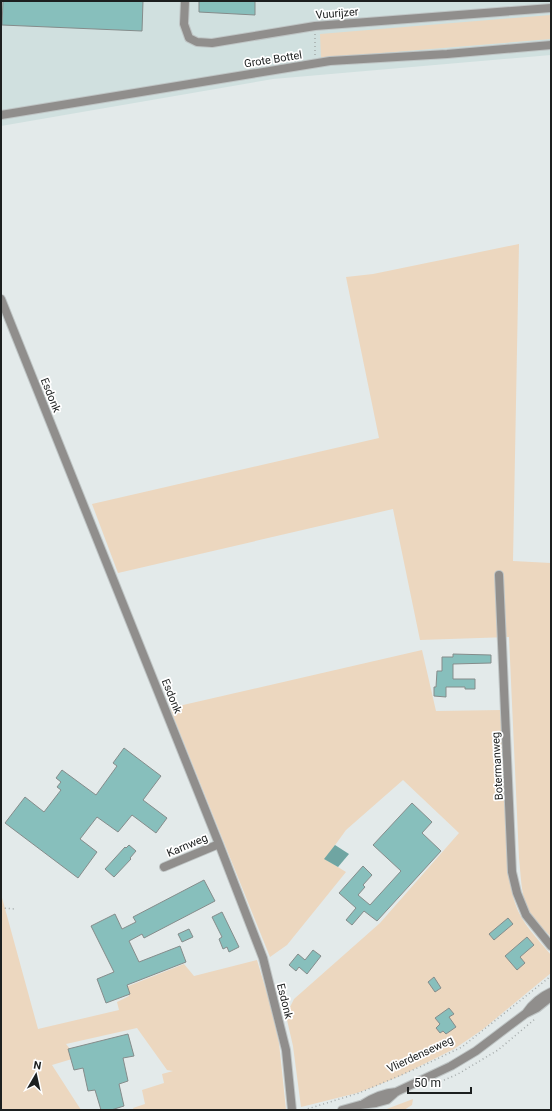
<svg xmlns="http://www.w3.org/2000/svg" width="552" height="1111" font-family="Roboto,sans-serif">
<rect width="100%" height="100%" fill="#e3eaea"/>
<!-- built -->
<path fill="#d0e0df" d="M1 1H551V55L273 79 1 126Z"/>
<!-- green -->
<path fill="#ecd7bf" d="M551 15V39L321 58 320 34Z
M519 244 513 561 551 563V937C544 929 536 922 530 913 521 899 521 875 519 858L509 637 420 640 393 509 118 573 92 504 379 438 346 277 373 274Z
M422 650 436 711 501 710 508 866C510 878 511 891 515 903 521 923 538 939 551 955V973L482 1030 454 1049 400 1076 376 1086 357 1093 301 1107 293 1046 287 1020 288 1011 294 999 380 923 459 833 403 780 346 830 325 859 346 872 287 945 270 957 170 708Z
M1 894 38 1029 119 1010 117 1002 129 996 126 987 184 964 194 976 257 960 270 1004 279 1043 286 1110H134L133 1108 145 1104 142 1090 164 1083 162 1074 173 1071 167 1070 137 1028 66 1044 70 1049 72 1059 52 1065 81 1110H1Z
M413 1099 412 1105 404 1110H384Z"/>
<!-- water -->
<path fill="#6fa5a2" d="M335 845 349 854 338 867 324 859Z"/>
<!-- building -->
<path fill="#87bfbc" stroke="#858c8b" d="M3 1H143L142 31 2 25Z
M199 1H255V15L199 12Z
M453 654 491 655V663L453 664V679H475V689H465V687H446V697L434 696V687H436L437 671H442V657H453Z
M124 748 161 776 143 800 167 818 156 833 132 815 118 832 97 817 80 839 97 852 78 878 5 823 25 797 44 812 61 790 57 787 61 782 56 778 62 770 96 795 117 766 113 763Z
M412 803 432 822 422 833 441 851 377 921 364 911 352 925 346 920 356 908 339 893 363 866 372 875 363 885 365 887 358 895 370 905 401 871 373 845Z
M129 845 136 851 130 858 131 859 114 877 105 869 125 847 126 848Z
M204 880 215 901 144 938 142 934 129 941 139 962 180 946 186 962 127 985 130 994 106 1003 97 979 114 972 91 926 115 914 122 929 136 922 133 917Z
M222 912 239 947 229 952 227 947 223 949 219 939 222 937 212 917Z
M508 918 513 924 494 940 489 934Z
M189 929 193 937 182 942 178 934Z
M527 937 534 945 520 957 525 963 517 970 505 956Z
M313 950 321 956 307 974 299 967 296 971 289 965 298 954 305 960Z
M434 977 441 988 435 992 428 982Z
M449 1008 454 1014 449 1017 456 1027 446 1034 443 1031 440 1033 436 1028 440 1024 435 1018Z
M128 1034 134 1056 123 1058 128 1081 119 1084 124 1106 111 1110H101L95 1090 88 1091 83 1068 74 1070 68 1049Z"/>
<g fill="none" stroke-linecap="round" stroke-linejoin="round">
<defs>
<path id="minor" d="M185 1 184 24 189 38 197 42 212 43 315 26 551 8
M1 115 330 61 447 54 551 45
M1 299 219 844 263 958 286 1050 292 1110
M499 575 512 872 517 893 526 915 551 946
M164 867 219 844
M526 1013C533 1003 540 997 551 992
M363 1104C374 1097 383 1093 396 1092
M342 1110 360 1105 376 1103 387 1100 396 1092 451 1066 476 1051 525 1014 537 1008 547 1000 551 993"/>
</defs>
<!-- minor casing -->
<use href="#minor" stroke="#bfc5c5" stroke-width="10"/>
<!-- path -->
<path stroke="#a4aaaa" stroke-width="1.5" stroke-dasharray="1 3" stroke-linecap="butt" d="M315 34V56
M1 907 3 908 15 909
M433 1085 458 1074 498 1050 535 1019
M304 1110 359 1093 422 1066 462 1047 551 976"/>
<!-- minor -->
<use href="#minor" stroke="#908e8c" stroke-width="8"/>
</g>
<g text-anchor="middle" stroke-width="3.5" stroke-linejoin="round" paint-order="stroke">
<!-- street labels -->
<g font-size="11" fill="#1c1f1f" stroke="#fff">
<text transform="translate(337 13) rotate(-5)" y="4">Vuurijzer</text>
<text transform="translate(273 59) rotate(-9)" y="4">Grote Bottel</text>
<text transform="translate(51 395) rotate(68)" y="4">Esdonk</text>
<text transform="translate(172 696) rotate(68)" y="4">Esdonk</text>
<text transform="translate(497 766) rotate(-93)" y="4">Botermanweg</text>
<text transform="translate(187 845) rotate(-23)" y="4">Karnweg</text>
<text transform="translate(285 1001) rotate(76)" y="4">Esdonk</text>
<text transform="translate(420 1054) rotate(-25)" y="4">Vlierdenseweg</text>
</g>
</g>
<!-- border -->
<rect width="552" height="1111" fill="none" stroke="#1c1f1f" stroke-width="4"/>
<!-- north arrow -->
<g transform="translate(36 1075) rotate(9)" stroke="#ffffff" stroke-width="3" paint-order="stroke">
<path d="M0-3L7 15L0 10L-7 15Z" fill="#1c1f1f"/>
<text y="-6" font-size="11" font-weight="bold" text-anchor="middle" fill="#1c1f1f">N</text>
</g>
<!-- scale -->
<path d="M408 1087v6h63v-6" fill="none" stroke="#1c1f1f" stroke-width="2"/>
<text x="414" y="1087" font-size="12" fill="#1c1f1f" stroke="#ffffff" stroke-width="3" paint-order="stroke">50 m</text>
</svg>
